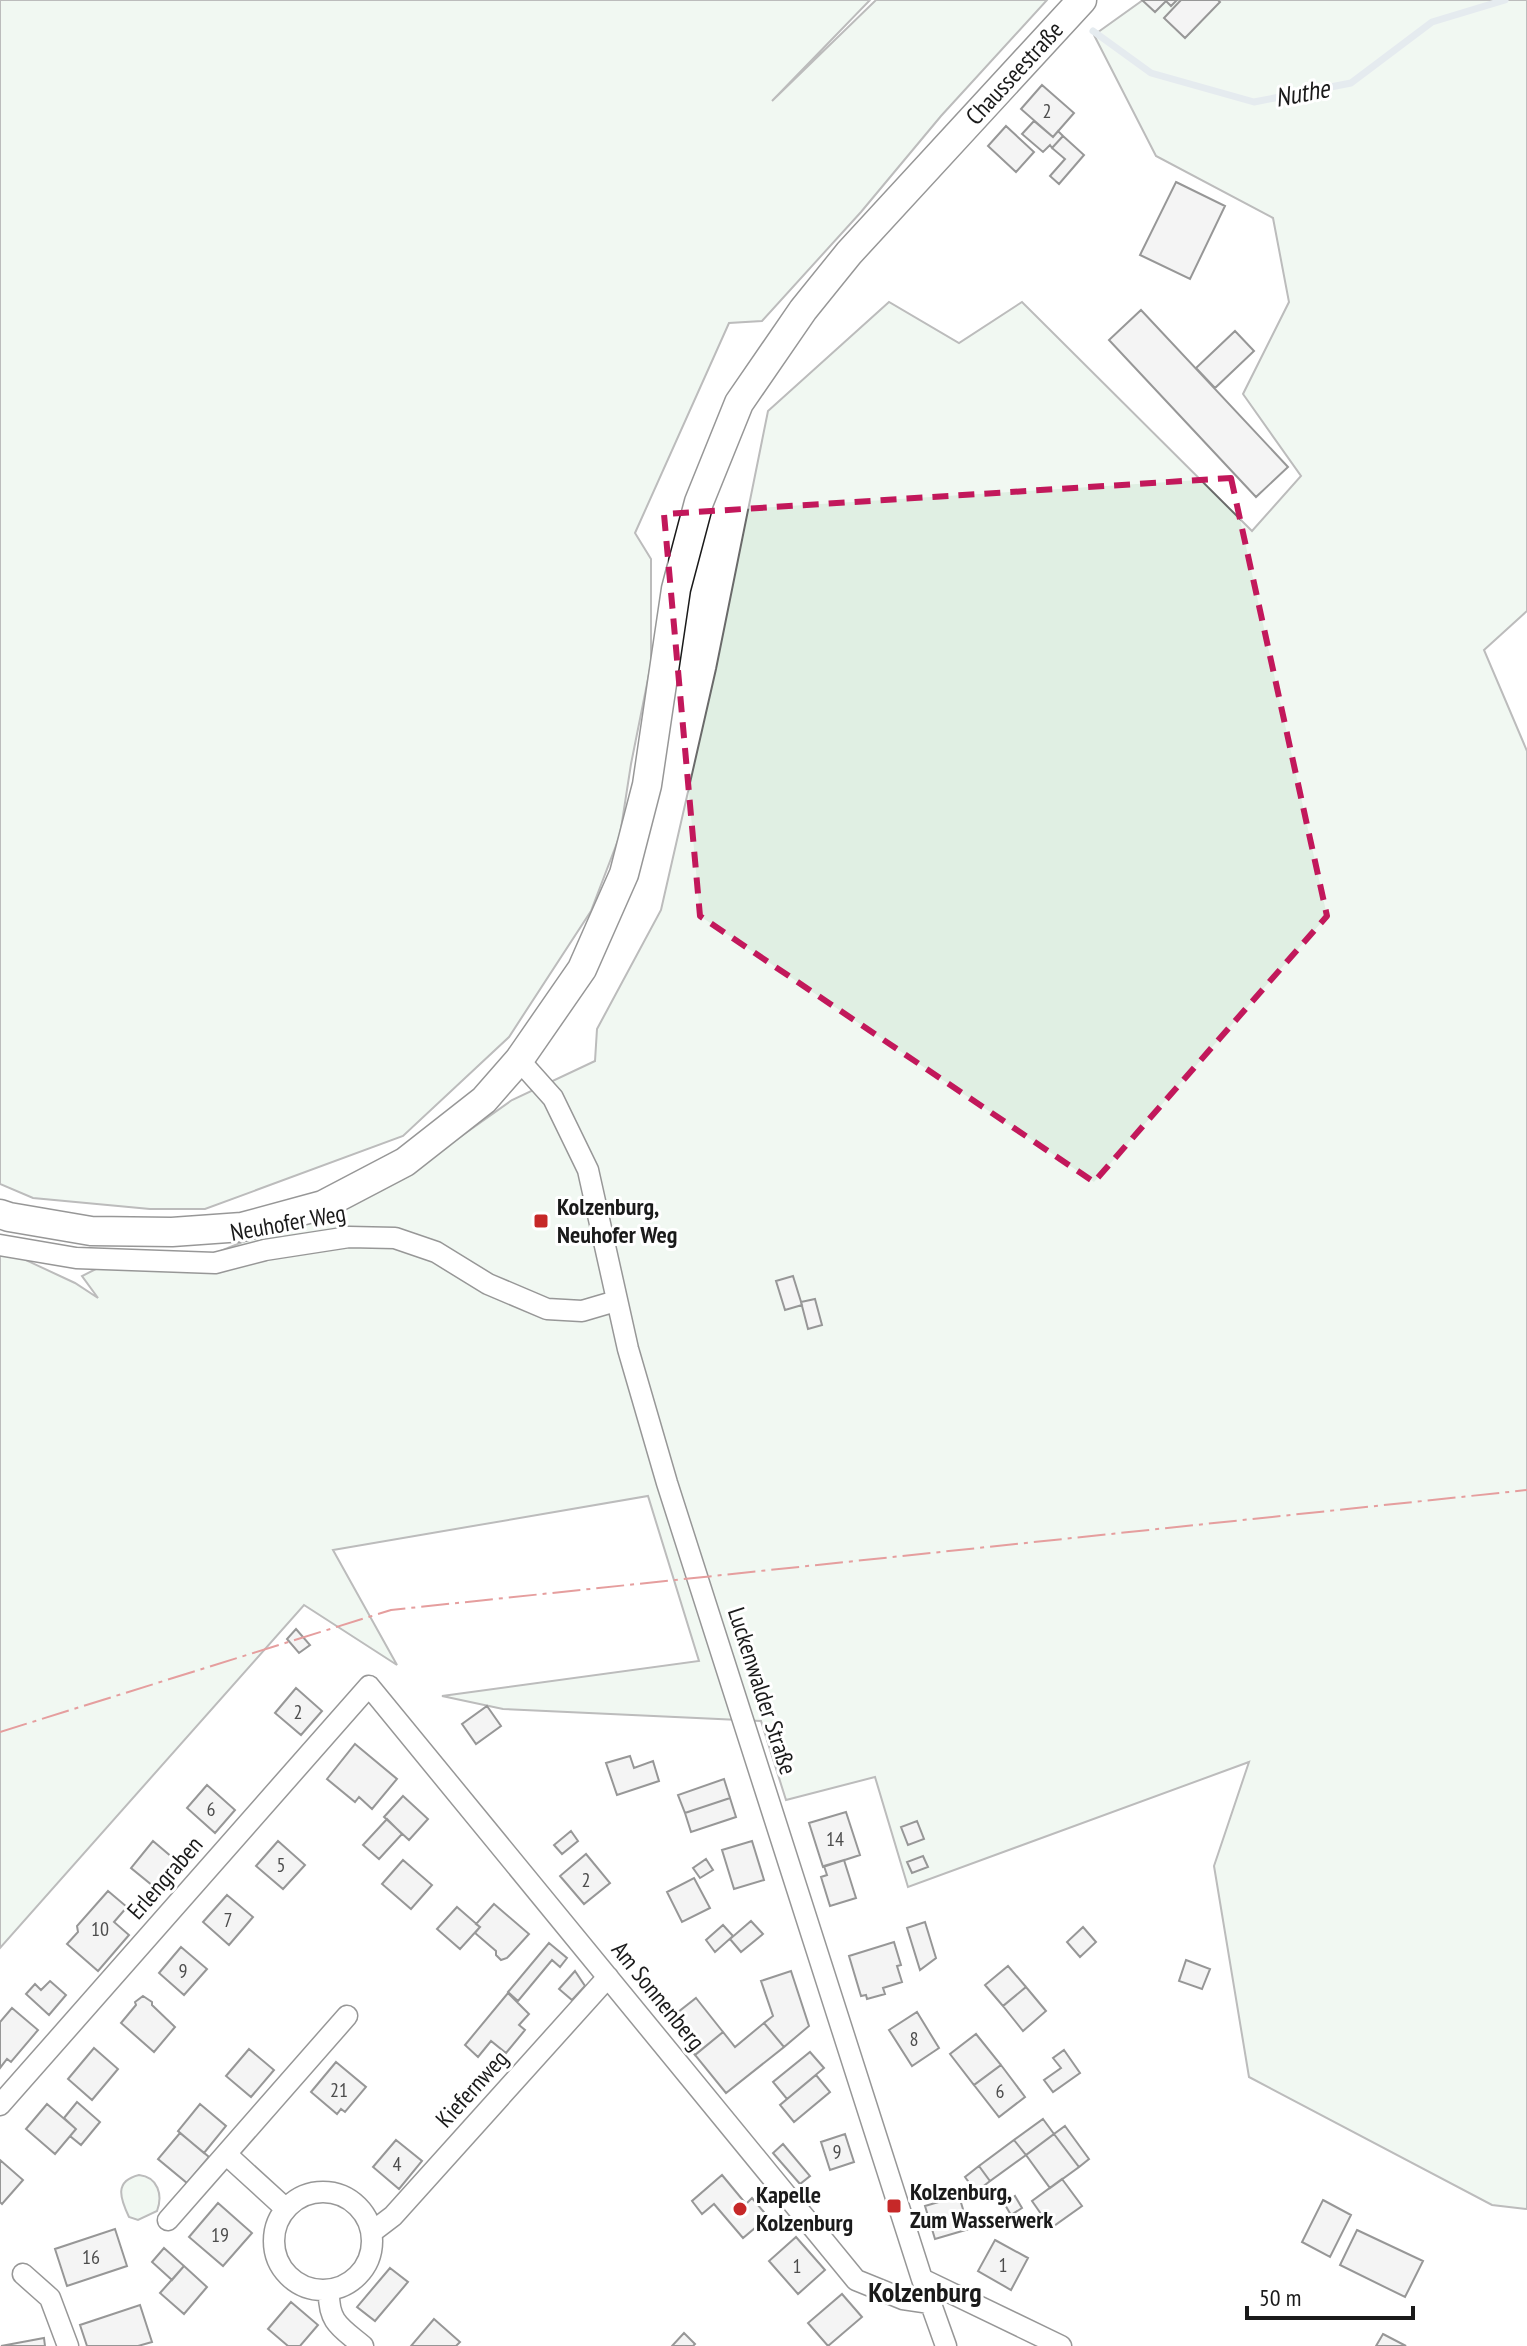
<svg xmlns="http://www.w3.org/2000/svg" width="1527" height="2346" font-family="'PT Sans Narrow',sans-serif">
<rect width="100%" height="100%" fill="#fff"/>
<!-- green -->
<path fill="#e0efe3" stroke="#6a6a6a" stroke-width="2" d="M0 0H870L772 101 876 0H1047L941 116 861 212 762 321 729 323 635 533 651 559V664L631 764 620 835 591 911 509 1037 403 1136 205 1209H150L33 1198 0 1184Z
M1143 0H1527V611L1484 650 1527 751V2209L1492 2205 1249 2077 1214 1866 1249 1762 908 1887 875 1777 786 1800 761 1721 503 1709 442 1696 699 1661 648 1496 333 1550 397 1665 304 1605 0 1948V1248L75 1283 98 1298 82 1276 114 1260 182 1267 409 1173 512 1100 595 1061 597 1029 661 910 716 669 768 411 889 302 959 343 1022 302 1252 531 1301 476 1243 394 1289 302 1273 218 1156 156 1094 35Z
M139 2175C158 2177 163 2195 157 2211L138 2220 129 2217C120 2198 114 2181 139 2175Z"/>
<g fill="none" stroke-linecap="round" stroke-linejoin="round">
<!-- stream -->
<path stroke="#c6d2dc" stroke-width="7" d="M1093 31 1151 73 1254 102 1351 83 1432 22 1505 0"/>
</g>
<!-- building -->
<path fill="#e6e6e6" stroke="#1a1a1a" stroke-width="2" d="M1142 0H1177L1171 6 1166 1 1155 12Z
M1181 0H1218L1220 2 1185 38 1164 18Z
M1042 85 1074 113 1053 137 1021 109Z
M1034 121 1053 137 1058 131 1063 136 1052 148 1050 145 1043 152 1022 134Z
M1006 126 1034 152 1016 172 988 146Z
M1063 136 1084 155 1059 184 1050 176 1065 159 1052 148Z
M1176 182 1225 206 1190 279 1140 255Z
M1141 310 1288 467 1256 497 1109 340Z
M1235 331 1254 351 1215 388 1196 368Z
M793 1276 802 1305 785 1310 776 1281Z
M815 1299 822 1325 808 1329 801 1302Z
M296 1629 310 1645 299 1653 287 1639Z
M296 1688 322 1711 301 1735 275 1713Z
M487 1706 501 1726 476 1744 462 1724Z
M355 1744 397 1779 372 1809 359 1797 355 1802 327 1779Z
M630 1756 634 1768 653 1761 659 1781 617 1795 606 1763Z
M724 1779 730 1798 685 1813 678 1795Z
M207 1785 235 1810 215 1833 187 1808Z
M403 1796 428 1819 409 1840 384 1817Z
M730 1798 736 1817 691 1832 685 1813Z
M846 1812 860 1855 823 1867 809 1823Z
M387 1819 402 1834 379 1859 363 1845Z
M917 1821 924 1839 908 1845 901 1827Z
M571 1831 578 1841 562 1854 554 1845Z
M153 1841 180 1864 171 1875 176 1878 168 1888 163 1884 158 1890 131 1868Z
M278 1841 305 1865 283 1889 256 1866Z
M752 1841 764 1880 734 1889 722 1850Z
M586 1854 610 1883 584 1904 560 1876Z
M923 1856 928 1867 912 1873 907 1862Z
M706 1859 713 1870 700 1878 693 1868Z
M403 1860 432 1885 411 1909 382 1884Z
M844 1860 856 1898 830 1906 821 1877 827 1875 824 1866Z
M694 1878 710 1908 682 1922 667 1892Z
M108 1891 127 1907 114 1922 129 1935 98 1971 67 1944 78 1932 77 1926Z
M227 1895 253 1917 229 1945 203 1922Z
M494 1904 529 1934 507 1958 501 1960 496 1955V1951L475 1933 480 1927 476 1924Z
M457 1907 480 1927 460 1949 437 1929Z
M751 1921 763 1934 741 1952 730 1939Z
M925 1922 936 1958 920 1970 907 1928Z
M723 1925 733 1936 715 1952 706 1940Z
M1083 1927 1096 1942 1080 1957 1067 1942Z
M894 1942 901 1965 897 1966 902 1982 883 1988 885 1994 867 1999 866 1995 861 1996 849 1956Z
M549 1943 567 1958 560 1967 552 1960 518 2001 508 1992Z
M181 1947 207 1969 184 1995 159 1973Z
M1186 1960 1210 1969 1202 1989 1179 1981Z
M1008 1966 1026 1987 1003 2006 985 1985Z
M575 1971 585 1986 572 2000 559 1989Z
M791 1971 809 2026 784 2047 764 2023 773 2016 761 1981Z
M50 1981 66 1995 49 2015 26 1994 35 1984 41 1990Z
M1026 1987 1046 2011 1023 2031 1003 2006Z
M508 1993 529 2014 519 2025 525 2030 506 2053 491 2041 478 2057 465 2045Z
M143 1996 152 2002V2005L175 2027 154 2052 121 2023 136 2005 135 2002Z
M696 1998 723 2032 695 2055 668 2020Z
M12 2008 38 2030 11 2062 7 2059 0 2068V2022Z
M917 2012 939 2048 912 2066 889 2030Z
M764 2023 784 2047 726 2093 695 2055 723 2032 735 2047Z
M976 2034 1001 2065 974 2085 950 2054Z
M94 2048 118 2069 92 2100 68 2079Z
M249 2049 274 2070 251 2097 226 2076Z
M1064 2050 1080 2073 1053 2092 1044 2080 1061 2068 1053 2058Z
M810 2052 824 2068 787 2099 773 2082Z
M336 2062 366 2087 345 2112 341 2109 337 2114 311 2092Z
M1001 2065 1025 2097 999 2117 974 2085Z
M816 2075 830 2092 794 2122 780 2105Z
M77 2102 100 2122 81 2145 70 2136 76 2129 64 2118Z
M47 2104 76 2129 55 2154 26 2129Z
M200 2104 226 2126 204 2153 178 2131Z
M1043 2119 1054 2134 1026 2155 1014 2140Z
M1065 2126 1089 2159 1079 2167 1054 2134Z
M180 2133 209 2157 187 2183 158 2159Z
M845 2134 854 2162 830 2170 821 2142Z
M1054 2134 1079 2167 1050 2188 1026 2155Z
M396 2140 422 2161 399 2189 373 2167Z
M1014 2140 1026 2155 990 2181 979 2166Z
M783 2144 810 2176 800 2184 773 2153Z
M0 2160 23 2180 2 2204 0 2202Z
M979 2166 990 2181 976 2192 965 2177Z
M722 2175 746 2204 752 2198 768 2217 743 2238 714 2204 702 2214 692 2201Z
M1062 2179 1082 2206 1051 2228 1032 2201Z
M959 2196 969 2229 935 2239 925 2206Z
M1015 2196 1022 2208 1011 2215 1004 2203Z
M1323 2200 1351 2215 1330 2257 1302 2242Z
M218 2203 252 2233 223 2266 189 2237Z
M115 2229 127 2266 67 2286 55 2249Z
M1357 2230 1423 2261 1405 2297 1340 2265Z
M796 2237 825 2270 798 2294 769 2261Z
M995 2240 1028 2258 1011 2290 978 2271Z
M164 2248 184 2266 172 2280 152 2262Z
M184 2266 207 2287 184 2314 160 2293Z
M390 2268 408 2282 375 2321 357 2307Z
M842 2294 862 2317 828 2346 808 2323Z
M291 2302 318 2325 300 2346H288L268 2329Z
M140 2305 152 2342 138 2346H87L80 2325Z
M434 2319 460 2342 456 2346H411Z
M684 2333 695 2344 693 2346H672Z
M1383 2334 1406 2346H1376Z
M44 2338 45 2346H1Z"/>
<g fill="none" stroke-linecap="round" stroke-linejoin="round">
<defs>
<path id="street" d="M519 1060 553 1098 588 1170 628 1349 667 1483 922 2279 946 2346
M0 1245 76 1258 215 1263 265 1250 349 1237 395 1238 436 1252 488 1284 547 1309 582 1311 616 1301
M0 2105 369 1686 856 2280 903 2299 930 2303
M227 2155 285 2208
M274 2241a49 49 0 1 1 98 0a49 49 0 1 1-98 0Z
M168 2220 347 2016
M372 2232 393 2216 608 1977
M23 2274 50 2298 68 2346
M922 2279 1061 2346
M329 2291C328 2322 340 2327 363 2346"/>
<g id="secondary">
<path id="s1" d="M0 1214 9 1217 91 1231 172 1232 242 1227 323 1205 405 1162 484 1100 519 1060 582 969 624 874 647 785 676 589 699 502 739 403 803 310 849 253 1082 0"/>
</g>
</defs>
<!-- street casing -->
<use href="#street" stroke="#1a1a1a" stroke-width="23"/>
<!-- secondary casing -->
<use href="#secondary" stroke="#1a1a1a" stroke-width="31"/>
<!-- street -->
<use href="#street" stroke="#fff" stroke-width="20"/>
<!-- secondary -->
<use href="#secondary" stroke="#fff" stroke-width="28"/>
<!-- power -->
<path stroke="#c62828" stroke-width="2" stroke-dasharray="28 6 4 6" stroke-linecap="butt" d="M0 1732 391 1610 1527 1490"/>
</g>
<!-- marked area -->
<path d="M0 0H1527V2346H0ZM1231 478 1327 916 1094 1182 700 916 664 514Z" fill="#fff" fill-opacity=".55" fill-rule="evenodd"/>
<path fill="none" stroke="#c2185b" stroke-width="6" stroke-dasharray="16 10" stroke-linejoin="round" d="M1231 478 1327 916 1094 1182 700 916 664 514Z"/>
<!-- markers -->
<g fill="#c62828" stroke="#fff" stroke-width="3">
<rect x="533" y="1213" width="16" height="16" rx="4"/>
<rect x="886" y="2198" width="16" height="16" rx="4"/>
<circle cx="740" cy="2209" r="8"/>
</g>
<g text-anchor="middle" stroke-width="6" stroke-linejoin="round" paint-order="stroke">
<!-- number labels -->
<g font-size="20" fill="#4d4d4d">
<text x="1047" y="118">2</text>
<text x="298" y="1719">2</text>
<text x="211" y="1816">6</text>
<text x="835" y="1846">14</text>
<text x="281" y="1872">5</text>
<text x="586" y="1887">2</text>
<text x="228" y="1927">7</text>
<text x="100" y="1936">10</text>
<text x="183" y="1978">9</text>
<text x="914" y="2046">8</text>
<text x="339" y="2097">21</text>
<text x="1000" y="2098">6</text>
<text x="837" y="2159">9</text>
<text x="397" y="2171">4</text>
<text x="220" y="2242">19</text>
<text x="91" y="2264">16</text>
<text x="1003" y="2272">1</text>
<text x="797" y="2273">1</text>
</g>
<!-- street labels -->
<g font-size="24" fill="#1a1a1a" stroke="#fff">
<text dy="8" stroke="none"><textPath href="#s1" startOffset="1706">Chausseestraße</textPath></text>
<text transform="translate(288 1223) rotate(-10)" y="8">Neuhofer Weg</text>
<text transform="translate(762 1691) rotate(72)" y="8">Luckenwalder Straße</text>
<text transform="translate(165 1878) rotate(-49)" y="8">Erlengraben</text>
<text transform="translate(658 1996) rotate(51)" y="8">Am Sonnenberg</text>
<text transform="translate(472 2089) rotate(-48)" y="8">Kiefernweg</text>
</g>
<!-- poi labels -->
<g font-size="24" font-weight="bold" fill="#1a1a1a" stroke="#fff" text-anchor="start">
<text x="557" y="1215">Kolzenburg,<tspan x="557" dy="28">Neuhofer Weg</tspan></text>
<text x="910" y="2200">Kolzenburg,<tspan x="910" dy="28">Zum Wasserwerk</tspan></text>
<text x="756" y="2203">Kapelle<tspan x="756" dy="28">Kolzenburg</tspan></text>
</g>
<!-- water labels -->
<g font-size="26" font-style="italic" fill="#1a1a1a" stroke="#fff">
<text transform="translate(1302 93) rotate(-11)" y="9">Nuthe</text>
</g>
<!-- quarter labels -->
<g font-size="28" font-weight="bold" fill="#1a1a1a" stroke="#fff">
<text x="925" y="2302">Kolzenburg</text>
</g>
</g>
<!-- scale -->
<path d="M1247 2306v12h166v-12" fill="none" stroke="#1a1a1a" stroke-width="4"/>
<text x="1259" y="2306" font-size="24" fill="#1a1a1a" stroke="#ffffff" stroke-width="6" paint-order="stroke">50 m</text>
</svg>
